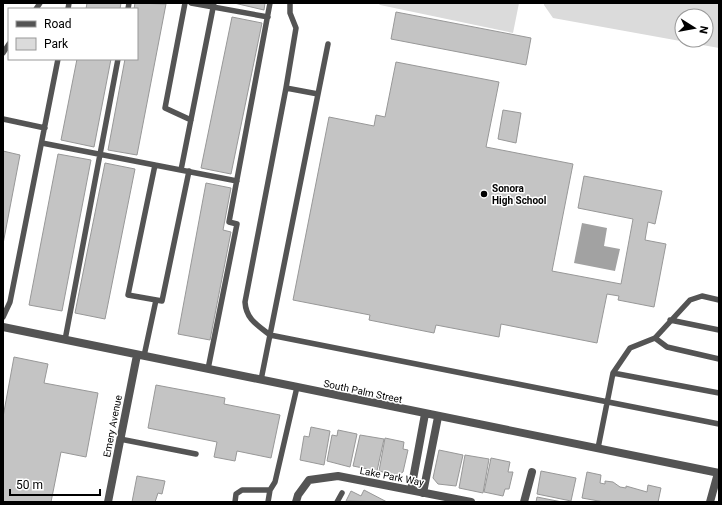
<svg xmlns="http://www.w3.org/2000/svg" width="722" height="505" font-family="Roboto,sans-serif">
<rect width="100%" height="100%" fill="#fff"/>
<!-- green -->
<path fill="#dbdbdb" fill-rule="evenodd" d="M378 3H519L513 33 380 5Z
M544 3H719V48L553 18 544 5ZM682 16H706V40H682Z"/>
<!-- water -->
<path fill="#a2a2a2" d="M582 223 607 228 604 246 620 249 615 271 574 263Z"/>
<!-- building -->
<path fill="#c4c4c4" stroke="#989898" d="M87 3H121L120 9H86Z
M135 3 166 4 137 155 108 150 125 59H137V9H134Z
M234 3H265L264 10Z
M396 12 531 38 526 65 391 39Z
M232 17 262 23 231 174 201 168Z
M77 59H111L94 147 61 140Z
M396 62 499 82 486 147 573 164 552 271 621 284 633 219 578 208 584 176 662 191 655 224 648 222 645 240 666 244 654 307 618 300 619 296 607 294 597 343 501 324 499 337 436 325 434 333 369 320 370 315 293 300 329 117 374 126 376 115 385 117Z
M503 110 521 113 516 143 498 139Z
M3 151 20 155 3 244Z
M58 154 91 160 62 311 29 305Z
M105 163 135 169 105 319 75 313Z
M206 183 231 188 223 230 231 232 210 340 178 334Z
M14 357 48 364 44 383 98 393 86 457 61 452 51 502H3V417Z
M156 385 225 398 224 404 280 415 271 458 237 451 235 461 214 457 217 442 148 428Z
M311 427 330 431 324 465 300 460 304 436 309 437Z
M338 430 357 434 350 467 327 461 332 435 337 436Z
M360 435 384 439 377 471 353 466Z
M385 438 404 442 403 449 408 450 403 472 397 476 379 471Z
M439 450 463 455 456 486 438 484 433 478Z
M465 455 489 459 483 493 459 488Z
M491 458 510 462 508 472H513L509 489H505L503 496 484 492Z
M541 471 576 478 571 501 537 494Z
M587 472 601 475 600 483 605 484V481L613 482 620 487 626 488V486L647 492 648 485 661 488 658 502H604L582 498Z
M137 476 165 481 162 494 158 493 155 502H132Z
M364 490 387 502 346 501 351 491 361 496Z
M537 497 562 502H536Z"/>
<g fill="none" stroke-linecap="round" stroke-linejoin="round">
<!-- lane -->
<path stroke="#545454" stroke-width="5.5" d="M185 3 165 108 191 120
M191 3 268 17
M290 3V13L296 28 286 88 318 94
M36 9 40 3
M68 9 69 3
M128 9 129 3
M3 53 9 44
M286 88 245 302C246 319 257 325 270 335L719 424
M3 119 45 128
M42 143 237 181
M155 165 128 295 162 301 189 171
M181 170 214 3
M3 317 10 302 58 59
M670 320 719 330
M655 338 667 347 719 359
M65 340 118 59
M144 356 156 300
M208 369 237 224 229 222 270 3
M613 373 719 393
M261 380 328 44
M120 439 196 454
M598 448 613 373 630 348 655 338 690 300 702 296 719 300
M235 502 236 494 242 490H270
M268 502 270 490 275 482 297 387
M337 502 342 493"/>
<!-- street -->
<path stroke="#545454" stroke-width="8" d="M3 327 719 473
M411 490 425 414
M423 493 438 417
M108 502 137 355
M296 502 298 495 309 480 338 476 471 502
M524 502 532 472
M710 502 718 473"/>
</g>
<!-- markers -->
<circle fill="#000" stroke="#fff" stroke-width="1.5" cx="484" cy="194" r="4"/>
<g text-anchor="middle" stroke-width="3" stroke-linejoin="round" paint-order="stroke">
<!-- poi labels -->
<g font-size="10" font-weight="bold" fill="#000" stroke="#fff" text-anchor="start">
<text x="492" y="192">Sonora<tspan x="492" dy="12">High School</tspan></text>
</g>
<!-- street labels -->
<g font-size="10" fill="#000" stroke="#fff">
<text transform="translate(363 391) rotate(12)" y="4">South Palm Street</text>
<text transform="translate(112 426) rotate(-79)" y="4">Emery Avenue</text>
<text transform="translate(392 476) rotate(11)" y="4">Lake Park Way</text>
</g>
</g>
<!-- border -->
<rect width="722" height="505" fill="none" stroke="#000000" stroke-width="8"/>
<!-- legend -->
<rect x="8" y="8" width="130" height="52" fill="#ffffff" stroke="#999999"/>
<rect x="16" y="21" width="20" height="6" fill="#545454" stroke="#999999"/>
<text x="44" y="28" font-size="12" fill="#000000">Road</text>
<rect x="16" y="38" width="20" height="12" fill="#dbdbdb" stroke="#999999"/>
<text x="44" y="48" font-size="12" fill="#000000">Park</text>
<!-- north arrow -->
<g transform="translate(694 28) rotate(101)"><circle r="19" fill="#ffffff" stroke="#999999"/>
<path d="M0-3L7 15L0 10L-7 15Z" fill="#000000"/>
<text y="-6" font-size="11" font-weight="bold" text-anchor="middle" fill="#000000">N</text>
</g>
<!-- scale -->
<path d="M10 489v6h90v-6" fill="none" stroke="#000000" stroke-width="2"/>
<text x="16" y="489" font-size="12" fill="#000000" stroke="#ffffff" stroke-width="3" paint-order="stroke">50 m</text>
</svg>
